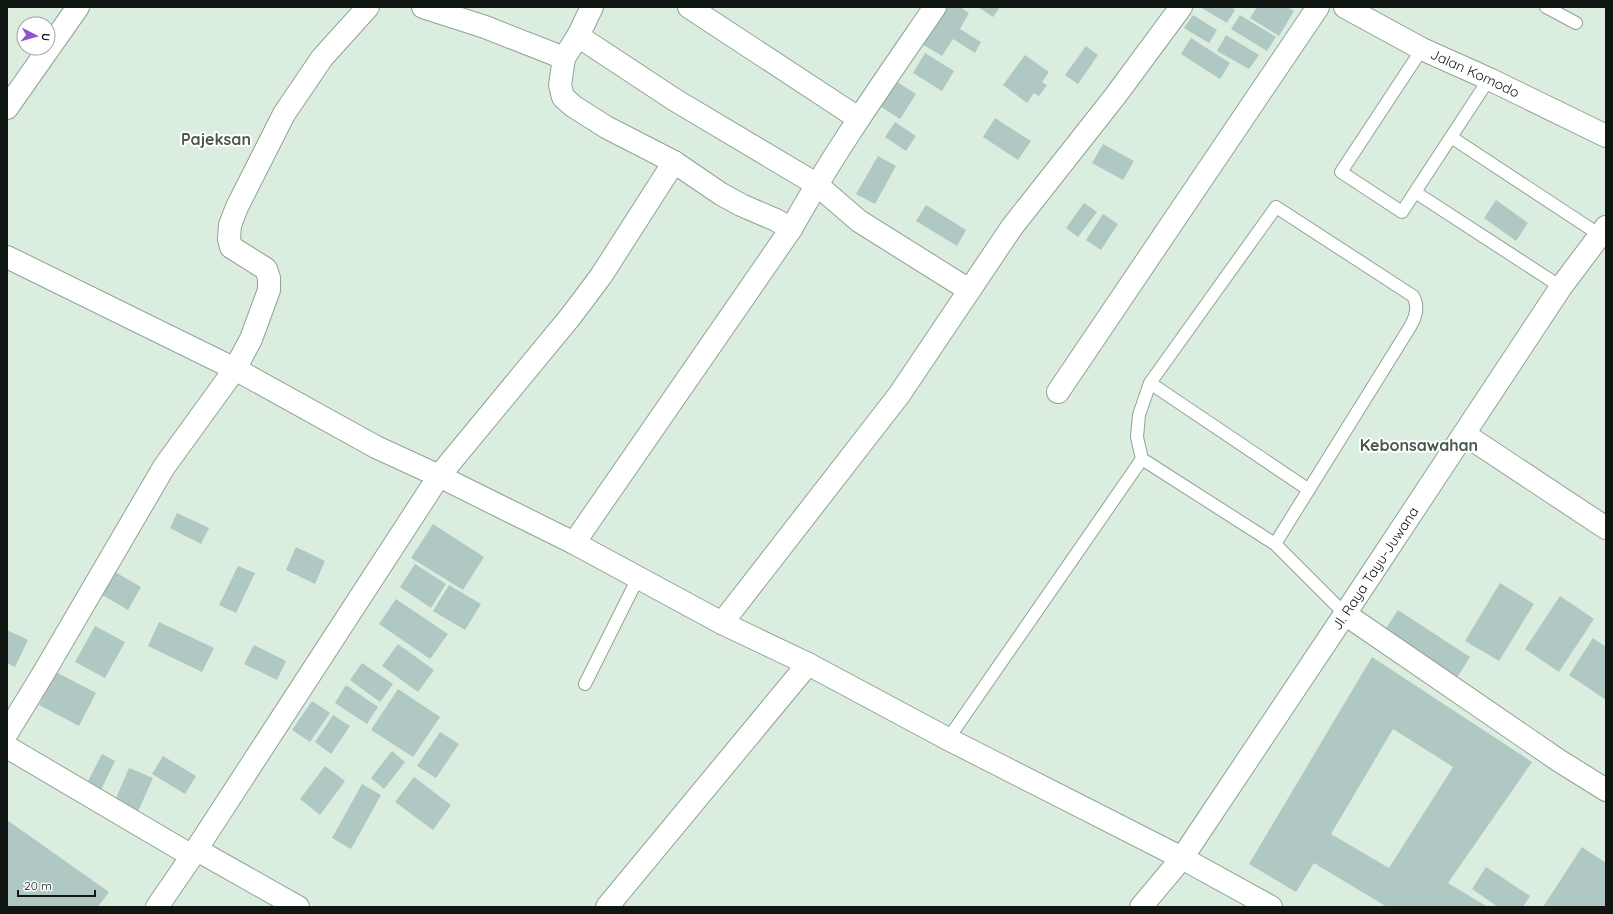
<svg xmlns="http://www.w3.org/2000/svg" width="1613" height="914" font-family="Quicksand,sans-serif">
<rect width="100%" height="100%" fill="#dbeddf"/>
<!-- building -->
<path fill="#b0c8c3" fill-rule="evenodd" d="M942 7H960L969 13 960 29 981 42 975 53 953 39 942 56 920 43Z
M978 7H1000L993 17Z
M1200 7H1231L1235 10 1227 23Z
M1257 7H1287L1294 11 1279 36 1250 18Z
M1193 15 1217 30 1209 43 1184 28Z
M1240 15 1276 37 1267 51 1231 29Z
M1226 35 1259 55 1249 69 1217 51Z
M1191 38 1230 63 1220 79 1181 54Z
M1086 46 1098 55 1078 84 1065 75Z
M925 53 954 71 942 91 913 73Z
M1025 55 1049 72 1042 82 1047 85 1039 96 1034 93 1027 103 1003 85Z
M891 78 916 94 900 119 875 103Z
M995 118 1031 141 1018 160 983 137Z
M895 122 916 136 906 151 885 137Z
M1103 144 1134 161 1123 180 1092 163Z
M878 156 896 166 875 204 856 194Z
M1496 200 1528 223 1516 241 1484 218Z
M1084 203 1097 212 1078 237 1066 228Z
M926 205 966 230 957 246 916 221Z
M1103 214 1118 224 1101 250 1086 240Z
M177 513 209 528 201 544 170 528Z
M433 524 484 557 463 590 411 558Z
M296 547 325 561 315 584 286 570Z
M415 564 446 584 431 608 400 587Z
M238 566 255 573 236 613 219 605Z
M110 569 141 587 128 610 97 592Z
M1500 583 1534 604 1499 661 1465 641Z
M449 585 481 604 465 630 433 611Z
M1560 596 1594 619 1559 672 1525 649Z
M396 599 448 634 430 659 379 624Z
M1398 610 1470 657 1453 684 1381 636Z
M159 622 214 648 202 672 148 646Z
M95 626 125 642 105 678 75 662Z
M7 630 28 640 15 667 7 663Z
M1593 638 1606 647V700L1569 675Z
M398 644 434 670 418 692 382 666Z
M254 645 286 661 277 680 244 664Z
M1372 657 1532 762 1448 883 1488 907H1387L1314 863 1296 892 1249 864ZM1393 729 1453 767 1389 868 1331 834Z
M362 663 393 684 380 702 350 680Z
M56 672 96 693 79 726 39 705Z
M346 685 378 707 367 724 335 703Z
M398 689 440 717 413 757 371 730Z
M312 701 330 713 310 742 292 730Z
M333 715 350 726 331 754 315 742Z
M440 732 459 744 436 778 417 766Z
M392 751 405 762 384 789 371 778Z
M102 754 115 761 97 798 83 791Z
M163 756 196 776 185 794 152 774Z
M325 766 345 781 320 815 300 799Z
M129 768 153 778 136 816 113 805Z
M414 777 451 805 433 830 395 802Z
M362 784 381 795 351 849 332 838Z
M7 820 109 892 98 907H7Z
M1582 847 1606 863V907H1543Z
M1486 867 1530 896 1523 907H1498L1472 889Z"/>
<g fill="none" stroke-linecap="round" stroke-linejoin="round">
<defs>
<path id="service" d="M1546 7 1576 23
M1489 79 1415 192 1561 287
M1451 137 1600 235
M1415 192 1402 212 1341 172 1422 49
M1150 383 1309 490
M1142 459 1275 544 1345 614
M585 684 638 578
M948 739 1142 459 1137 437 1139 415 1150 383 1276 207 1413 296C1419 306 1416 317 1410 327L1275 544"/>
<g id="minor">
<path d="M423 7 485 27 564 58 560 85 563 97 573 106 606 127 674 162 721 194 741 205 776 220 791 229"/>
<path d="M689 7 858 118"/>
<path id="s1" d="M1345 7 1422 49 1489 79 1606 136"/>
<path d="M578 36 592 7"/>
<path d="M564 58 578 36 675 100 816 184 859 221 969 290"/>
<path d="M7 108 78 7"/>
<path d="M7 257 235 369 376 447 439 476 574 543 722 623 808 664 948 739 1182 858 1271 907"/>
<path d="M1058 392 1318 7"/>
<path d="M1464 434 1606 528"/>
<path d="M574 543 791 229C834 152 885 80 935 7"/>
<path d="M1345 614 1558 760 1606 790"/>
<path d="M722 623 899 395 1012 227 1116 95 1181 7"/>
<path d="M7 733 43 674 164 467 235 369 251 339 269 290V278L266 269 231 247 229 239 230 225 237 207 284 114 322 58 368 7"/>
<path d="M7 747 192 856"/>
<path d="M197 850 298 907"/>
<path d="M157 907 192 856 439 476 571 316 601 276 674 162"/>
<path d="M607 907 808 664"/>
</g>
<g id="secondary">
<path id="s2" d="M1141 907 1182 858 1345 614 1561 287 1606 227"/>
</g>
</defs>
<!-- service casing -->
<use href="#service" stroke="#92a296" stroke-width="14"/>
<!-- minor casing -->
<use href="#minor" stroke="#92a296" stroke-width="24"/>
<!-- secondary casing -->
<use href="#secondary" stroke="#92a296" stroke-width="24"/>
<!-- service -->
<use href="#service" stroke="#fff" stroke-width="12"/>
<!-- minor -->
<use href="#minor" stroke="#fff" stroke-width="22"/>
<!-- secondary -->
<use href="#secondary" stroke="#fff" stroke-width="22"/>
</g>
<g text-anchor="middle" stroke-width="4" stroke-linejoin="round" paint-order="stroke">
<!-- street labels -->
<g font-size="14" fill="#101611" stroke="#fff">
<text dy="5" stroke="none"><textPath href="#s1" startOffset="146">Jalan Komodo</textPath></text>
<text dy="5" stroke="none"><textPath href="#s2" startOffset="412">Jl. Raya Tayu-Juwana</textPath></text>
</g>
<!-- quarter labels -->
<g font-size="16" font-weight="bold" fill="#49584d" stroke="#fff">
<text x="216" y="145">Pajeksan</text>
<text x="1419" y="451">Kebonsawahan</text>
</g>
</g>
<!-- border -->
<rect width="1613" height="914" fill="none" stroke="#101611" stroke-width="16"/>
<!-- north arrow -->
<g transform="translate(36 36) rotate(96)"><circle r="19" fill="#ffffff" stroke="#9fa2a0"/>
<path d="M0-3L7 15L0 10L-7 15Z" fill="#8f53ca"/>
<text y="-6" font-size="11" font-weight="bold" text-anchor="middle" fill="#101611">U</text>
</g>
<!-- scale -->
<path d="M18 890v6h77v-6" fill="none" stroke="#101611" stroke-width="2"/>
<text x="24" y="890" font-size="12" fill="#101611" stroke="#ffffff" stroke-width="3" paint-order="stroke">20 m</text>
</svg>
